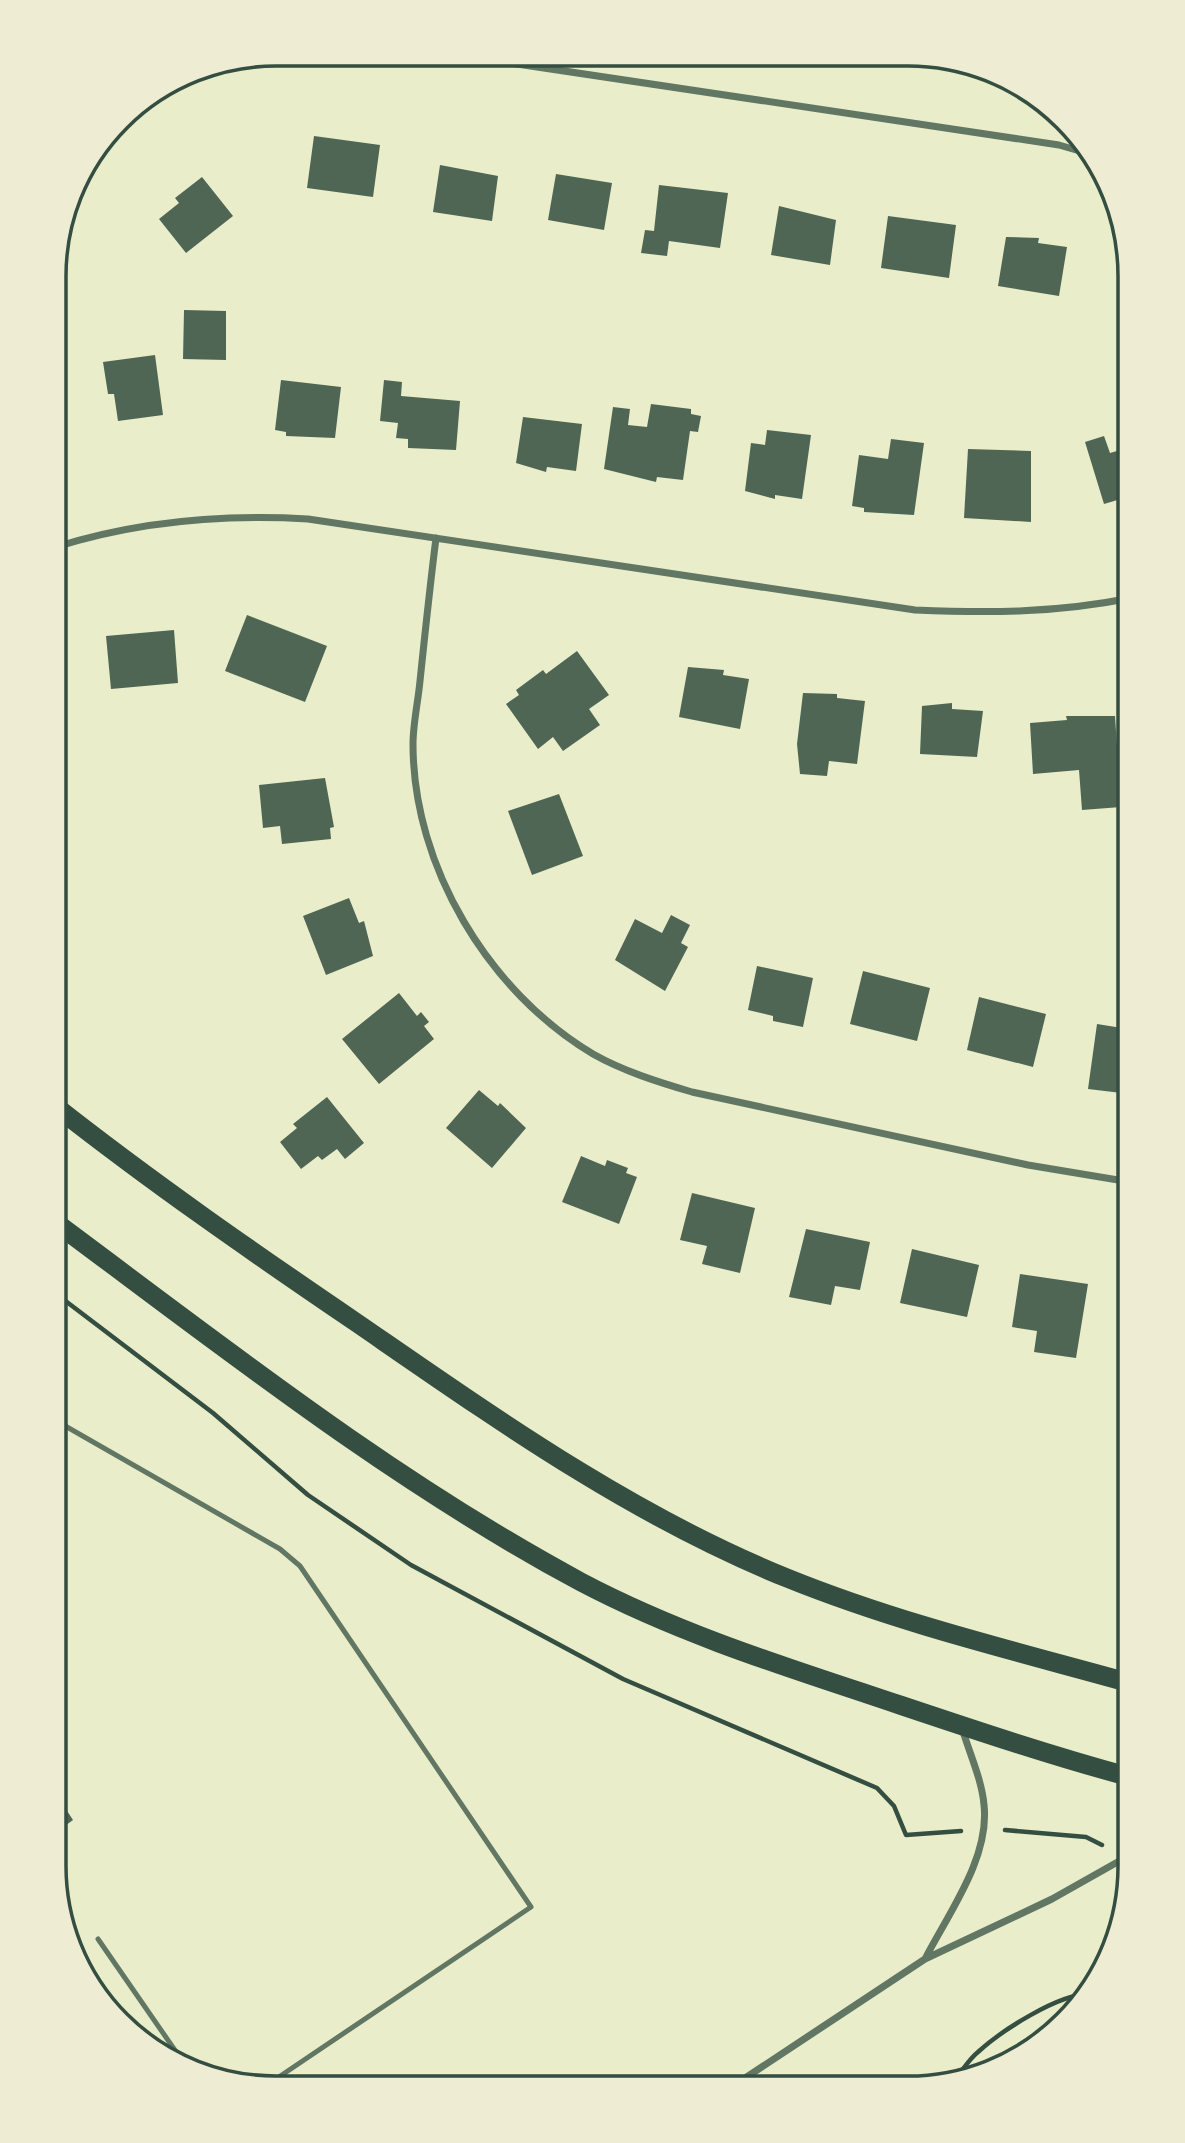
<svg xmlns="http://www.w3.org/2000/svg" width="1185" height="2143" font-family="Montserrat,sans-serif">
<rect width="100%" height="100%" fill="#e9edc9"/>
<!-- building -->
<path fill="#4f6655" d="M314 136 380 145 373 197 307 188Z
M440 165 498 176 492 221 433 212Z
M556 174 612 183 604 230 548 220Z
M202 177 233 216 186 253 159 219 179 203 175 198Z
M659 185 728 193 720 248 669 241 667 256 641 253 645 230 654 231Z
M779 206 836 220 830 265 771 255Z
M888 216 956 225 949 278 881 268Z
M1006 237 1039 238 1038 243 1067 247 1059 296 998 286Z
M1131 286V312L1122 309Z
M184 310 226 311V360L183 359Z
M155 355 163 415 118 421 114 394H108L103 362Z
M281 380 341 387 335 438 286 436V432L275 430Z
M384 380 402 382 401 396 460 401 456 450 408 448V439L396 438 398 423 380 421Z
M651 404 691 409V414L701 416 698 432 690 431 683 480 657 477 656 482 604 469 613 407 630 409 628 425 647 427Z
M523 417 582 424 576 471 547 467 546 472 516 463Z
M767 430 811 435 802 499 775 495V499L745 491 751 443 765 445Z
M1104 436 1110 453 1131 447V496L1104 504 1085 442Z
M891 439 924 443 914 515 864 512V508L852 506 859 455 888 459Z
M968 449 1031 451V522L964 518Z
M247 615 327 646 305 702 225 671Z
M174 630 178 683 111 689 106 636Z
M577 651 609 695 589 709 600 725 563 751 553 737 538 749 506 704 519 695 516 690 543 670 546 674Z
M688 667 724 670 723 675 749 679 740 729 679 717Z
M803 693 837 694V698L865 701 857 764 829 761 827 776 800 774 797 744Z
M952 703V709L983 711 977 757 920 754 922 706Z
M1066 716H1115L1121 807 1082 810 1079 770 1033 774 1030 723 1067 720Z
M325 778 334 827 330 828 331 839 282 844 280 826 263 828 259 785Z
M559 794 583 856 532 875 508 811Z
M349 898 359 923 364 921 373 956 326 975 303 916Z
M671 915 690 925 681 943 688 947 665 991 615 960 635 919 662 933Z
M757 966 813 978 803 1027 773 1021V1016L748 1010Z
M863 971 930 988 917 1041 850 1024Z
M399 993 417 1016 421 1012 429 1022 424 1026 434 1039 379 1084 342 1039Z
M979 997 1046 1014 1033 1067 967 1050Z
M1097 1024 1122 1028 1120 1043 1131 1045 1130 1094 1088 1089Z
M479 1090 498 1106 500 1103 526 1128 492 1168 446 1128Z
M327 1097 364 1143 345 1159 337 1149 322 1160 318 1156 301 1169 280 1142 297 1128 293 1124Z
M581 1156 605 1166 607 1160 628 1168 626 1173 637 1177 619 1224 562 1202Z
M692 1193 755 1208 740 1273 702 1264 707 1246 680 1240Z
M806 1229 870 1242 860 1290 835 1286 831 1305 789 1297Z
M912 1249 979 1265 967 1317 900 1303Z
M1020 1274 1088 1284 1076 1358 1034 1352 1037 1331 1012 1327Z
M54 1791 73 1820 54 1834Z
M1060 2026 1043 2043 1005 2063 1003 2060Z"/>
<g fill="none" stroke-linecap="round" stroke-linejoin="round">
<!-- path -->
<path stroke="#344e41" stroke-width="4.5" d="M55 1293 213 1413 308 1495 411 1565 623 1679 877 1788 894 1806 906 1835 961 1831
M1005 1830 1086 1837 1102 1845
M962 2071 973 2078
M953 2081C962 2072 968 2060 978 2052 1001 2031 1058 1994 1089 1994"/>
<!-- service -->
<path stroke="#617663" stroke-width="5" d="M55 1331 60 1335
M60 1423 280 1549 300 1566 531 1907 264 2087
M98 1939 181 2059"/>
<!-- minor -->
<path stroke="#617663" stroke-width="7" d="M436 55 504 62 1059 145 1083 152
M436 538C430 586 425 633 420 681 418 702 413 724 413 744 413 867 489 992 593 1054 623 1071 658 1082 692 1092L1028 1165 1130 1182
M56 547C139 521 222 514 308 519L915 610C990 613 1056 613 1131 598
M925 1959C948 1914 990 1858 984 1805 982 1780 969 1752 962 1728
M730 2088 925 1959 1052 1899 1130 1855"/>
<!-- trunk -->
<path stroke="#344e41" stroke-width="19" d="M55 1106C153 1183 254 1253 357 1323 495 1418 631 1515 787 1578 898 1623 1015 1651 1130 1683
M55 1222C226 1349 393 1481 581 1582 672 1630 770 1662 867 1694 954 1723 1041 1753 1130 1777"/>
</g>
<!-- crop -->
<path d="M0 0H1185V2143H0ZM276 66H908A210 210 0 0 1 1118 276V1866A210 210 0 0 1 908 2076H276A210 210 0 0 1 66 1866V276A210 210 0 0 1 276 66Z" fill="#eeecd3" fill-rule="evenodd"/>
<path fill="none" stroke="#344e41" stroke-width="3.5" d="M276 66H908A210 210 0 0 1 1118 276V1866A210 210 0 0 1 908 2076H276A210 210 0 0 1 66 1866V276A210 210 0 0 1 276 66Z"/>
</svg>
